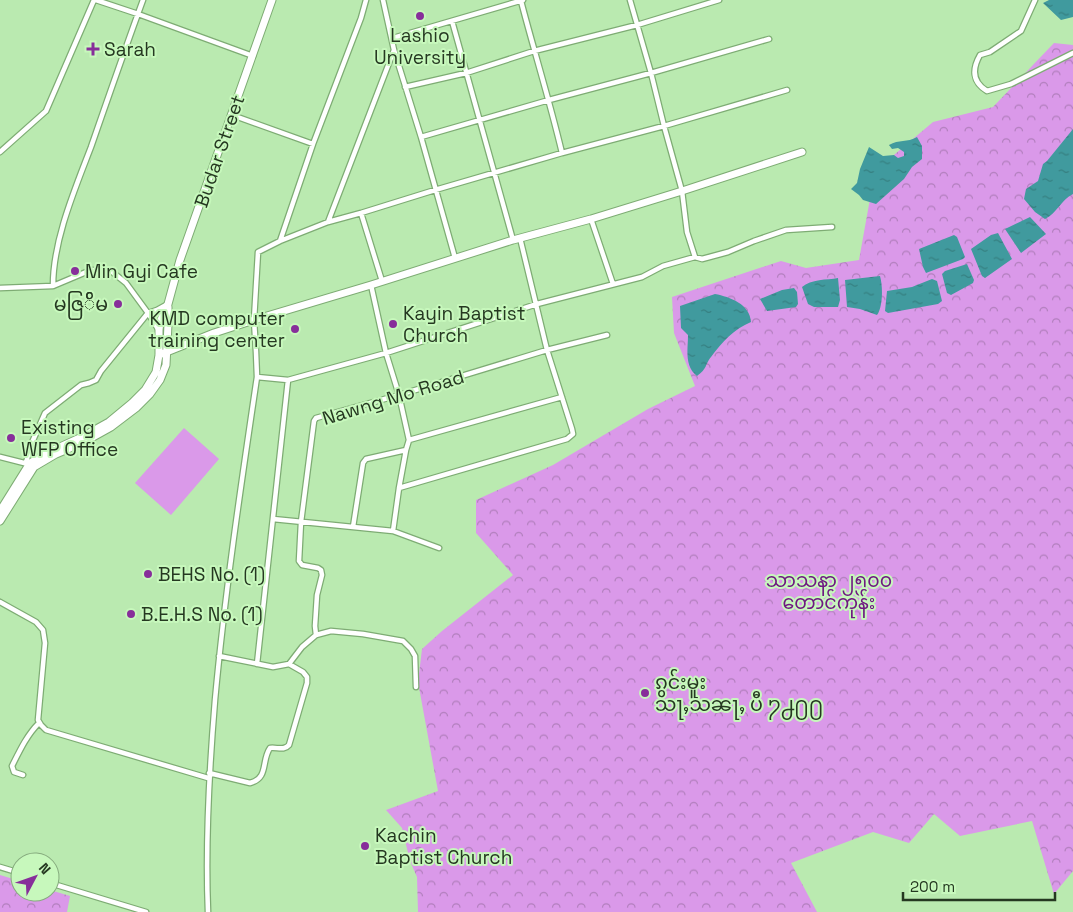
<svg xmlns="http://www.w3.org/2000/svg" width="1073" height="912" font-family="'Space Grotesk','Noto Sans Myanmar',sans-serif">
<defs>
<pattern id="forest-crowns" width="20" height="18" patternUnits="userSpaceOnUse" patternTransform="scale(1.25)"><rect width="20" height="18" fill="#da99e9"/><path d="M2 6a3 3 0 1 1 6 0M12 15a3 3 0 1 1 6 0" fill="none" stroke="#b17ebc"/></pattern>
<pattern id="water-ripples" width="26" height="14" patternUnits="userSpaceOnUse" patternTransform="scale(1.25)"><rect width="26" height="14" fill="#409a9e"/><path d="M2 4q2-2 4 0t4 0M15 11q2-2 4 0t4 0" fill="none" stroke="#357f80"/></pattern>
</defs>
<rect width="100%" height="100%" fill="#baeab0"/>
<!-- forest -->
<path fill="url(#forest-crowns)" d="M1054 43 1073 45V871L1054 894 1032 821 960 836 934 814 909 843 873 832 791 863 817 912H418L417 877 410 861 402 828 386 810 438 791 418 682 422 649 442 631 513 575 476 533V500L553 465 648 409 695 386 674 333 672 297 781 261 806 268 859 260 875 171 933 122 993 107Z
M0 875 20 881V892H50V890L70 896 67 912H0Z"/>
<!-- pitch -->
<path fill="#da99e9" d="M184 428 219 459 171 515 135 483Z"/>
<!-- water -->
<path fill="url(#water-ripples)" d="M1049 0H1073V17L1061 20 1043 3Z
M1073 129V194C1061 200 1057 213 1045 219L1035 212 1024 199 1026 189 1038 181 1043 164 1047 161Z
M917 137 922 146V159L912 167 904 179 876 204 863 200 859 195 851 189 857 183 860 169 869 147 883 156 894 155 898 158 904 156V152L898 148 892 149 889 145C899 139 907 143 917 137Z
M1030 217 1046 234 1021 253 1005 229Z
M998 233 1012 259 985 278 982 276 971 249 991 235Z
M954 235 957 237 965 257 963 259 926 273 923 267 919 249Z
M967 264 974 280 973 283 951 295 947 293 942 274 945 271Z
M880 276C883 286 883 307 877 315L860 309 847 307 845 280Z
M838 278 840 300 838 307H814L808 304 802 287C811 279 827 280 838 278Z
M932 279 937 281 942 301 938 304 888 313 885 311 887 291 912 287Z
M794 288 797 292 798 304 796 307 767 311 760 299 782 290Z
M715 294C730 297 750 304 751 322 734 329 722 342 711 357 704 366 708 368 697 376 684 366 688 349 688 335L681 328 680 306Z"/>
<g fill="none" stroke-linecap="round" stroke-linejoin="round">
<defs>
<path id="street" d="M96 0 138 14 253 56
M383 0 394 50 421 137 455 258
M630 0 651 73 664 126 682 191 687 232 695 257
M1035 0 1021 31 990 52 980 55C972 69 972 82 987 91L1011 84 1073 53
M521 1C534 51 550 102 562 153
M452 21 513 240
M393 38 523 0
M405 87 466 73 534 51 637 25 719 0
M232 115 313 144
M421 137 549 100 651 73 769 39
M0 152 46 111 94 0
M361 213 382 281
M591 219 613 284
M328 222 394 50
M280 241 313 144 361 18 366 0
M371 285 386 353 399 395 409 440 406 450 399 488 393 531
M53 286C53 240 75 189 91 147 108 98 125 49 143 0
M0 288 53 286 91 270 111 271 126 283 148 313 101 371 96 380 89 383 81 385 45 413 30 447 26 463
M158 329 148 313 157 310 166 305
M257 377 288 380
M409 440 562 397
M0 457 28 464
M399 488 567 439 573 434 572 429 547 350 520 238
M273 519 393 531 439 548
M353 527 363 463 366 459 406 450
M0 602 36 622 43 630 45 643 38 720 41 725 46 730 208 778
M316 635 315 626 317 595 322 575 321 570 318 568 302 565 299 561 301 522 314 421 316 418 399 395 547 350 607 335
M219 656 273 667 289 664 302 647 316 635 331 631 363 634 403 641 411 649 415 656 416 687
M257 664 288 380 386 353 537 304 642 277 663 266 695 257 702 259 728 252 754 241 786 230 832 227
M209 773 250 783C269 778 261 761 270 748 277 747 284 751 289 745L307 683V677L303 672 289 664
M23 775 14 772 12 766C20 750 27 735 39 723
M0 867 20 873
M50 883 146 912
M208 912C205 840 209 772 215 700 225 592 241 485 257 377L256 352 254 320 258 252 280 241 328 222 361 213 435 190 562 153 664 126 787 90"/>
<path id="secondary" d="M159 355 214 333 254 320 371 285 513 240 591 219 682 191 802 152
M0 511 30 463 51 451 82 437 109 422 132 403 145 390 156 372 159 355V330L160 322 168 304 180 260 272 0
M0 521 34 467 56 454 84 442 111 427 136 408 150 394 160 380 166 365 168 324V307"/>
</defs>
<!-- street casing -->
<use href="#street" stroke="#7eac74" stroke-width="7"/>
<!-- secondary casing -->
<use href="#secondary" stroke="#7eac74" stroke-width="9"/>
<!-- street -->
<use href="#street" stroke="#fff" stroke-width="4.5"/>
<!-- secondary -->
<use href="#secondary" stroke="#fff" stroke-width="7"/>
</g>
<!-- markers -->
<g fill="#872e9a" stroke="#c7f8bc" stroke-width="2">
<circle cx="420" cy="16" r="5"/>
<path d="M90.5 41.5h5v5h5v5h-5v5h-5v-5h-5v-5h5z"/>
<circle cx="75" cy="271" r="5"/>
<circle cx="118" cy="304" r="5"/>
<circle cx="393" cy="324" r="5"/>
<circle cx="295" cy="329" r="5"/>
<circle cx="11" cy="438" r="5"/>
<circle cx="148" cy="574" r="5"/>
<circle cx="131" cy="614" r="5"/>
<circle cx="645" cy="693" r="5"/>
<circle cx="365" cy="846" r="5"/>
</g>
<g text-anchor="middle" stroke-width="4" stroke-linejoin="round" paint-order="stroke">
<!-- poi labels -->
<g font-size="19" fill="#253821" stroke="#c7f8bc" text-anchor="start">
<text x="420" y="42" text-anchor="middle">Lashio<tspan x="420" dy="22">University</tspan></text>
<text x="104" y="56">Sarah</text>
<text x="85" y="278">Min Gyi Cafe</text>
<text x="108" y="311" text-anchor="end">မဇြ်ိမ</text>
<text x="403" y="320">Kayin Baptist<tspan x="403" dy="22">Church</tspan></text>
<text x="285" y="325" text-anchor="end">KMD computer<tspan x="285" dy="22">training center</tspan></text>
<text x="21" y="434">Existing<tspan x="21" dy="22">WFP Office</tspan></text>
<text x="158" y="581">BEHS No. (1)</text>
<text x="141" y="621">B.E.H.S No. (1)</text>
<text x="655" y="689">ၵွင်းမူး<tspan x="655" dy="22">သႃႇသၼႃႇ ပီ ႒႕႐႐</tspan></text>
<text x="375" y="842">Kachin<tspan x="375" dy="22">Baptist Church</tspan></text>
</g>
<!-- street labels -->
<g font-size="19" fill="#253821" stroke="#c7f8bc">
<text transform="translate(219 151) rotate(-71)" y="7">Budar Street</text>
<text transform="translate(393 397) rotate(-17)" y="7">Nawng Mo Road</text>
</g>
<!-- park labels -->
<g font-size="19" fill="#6f1981" stroke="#c7f8bc">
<text x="829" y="587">သာသနာ ၂၅၀၀<tspan x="829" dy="22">တောင်ကုန်း</tspan></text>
</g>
</g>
<!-- north arrow -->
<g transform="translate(35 877) rotate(49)"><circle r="24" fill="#c7f8bc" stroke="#86ab7e"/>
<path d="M0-4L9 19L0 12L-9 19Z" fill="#872e9a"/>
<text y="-8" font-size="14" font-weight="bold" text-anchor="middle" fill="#253821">N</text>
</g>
<!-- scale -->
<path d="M903 892v8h152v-8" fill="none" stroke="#253821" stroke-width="2.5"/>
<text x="910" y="892" font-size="15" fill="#253821" stroke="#c7f8bc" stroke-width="4" paint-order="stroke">200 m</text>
</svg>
